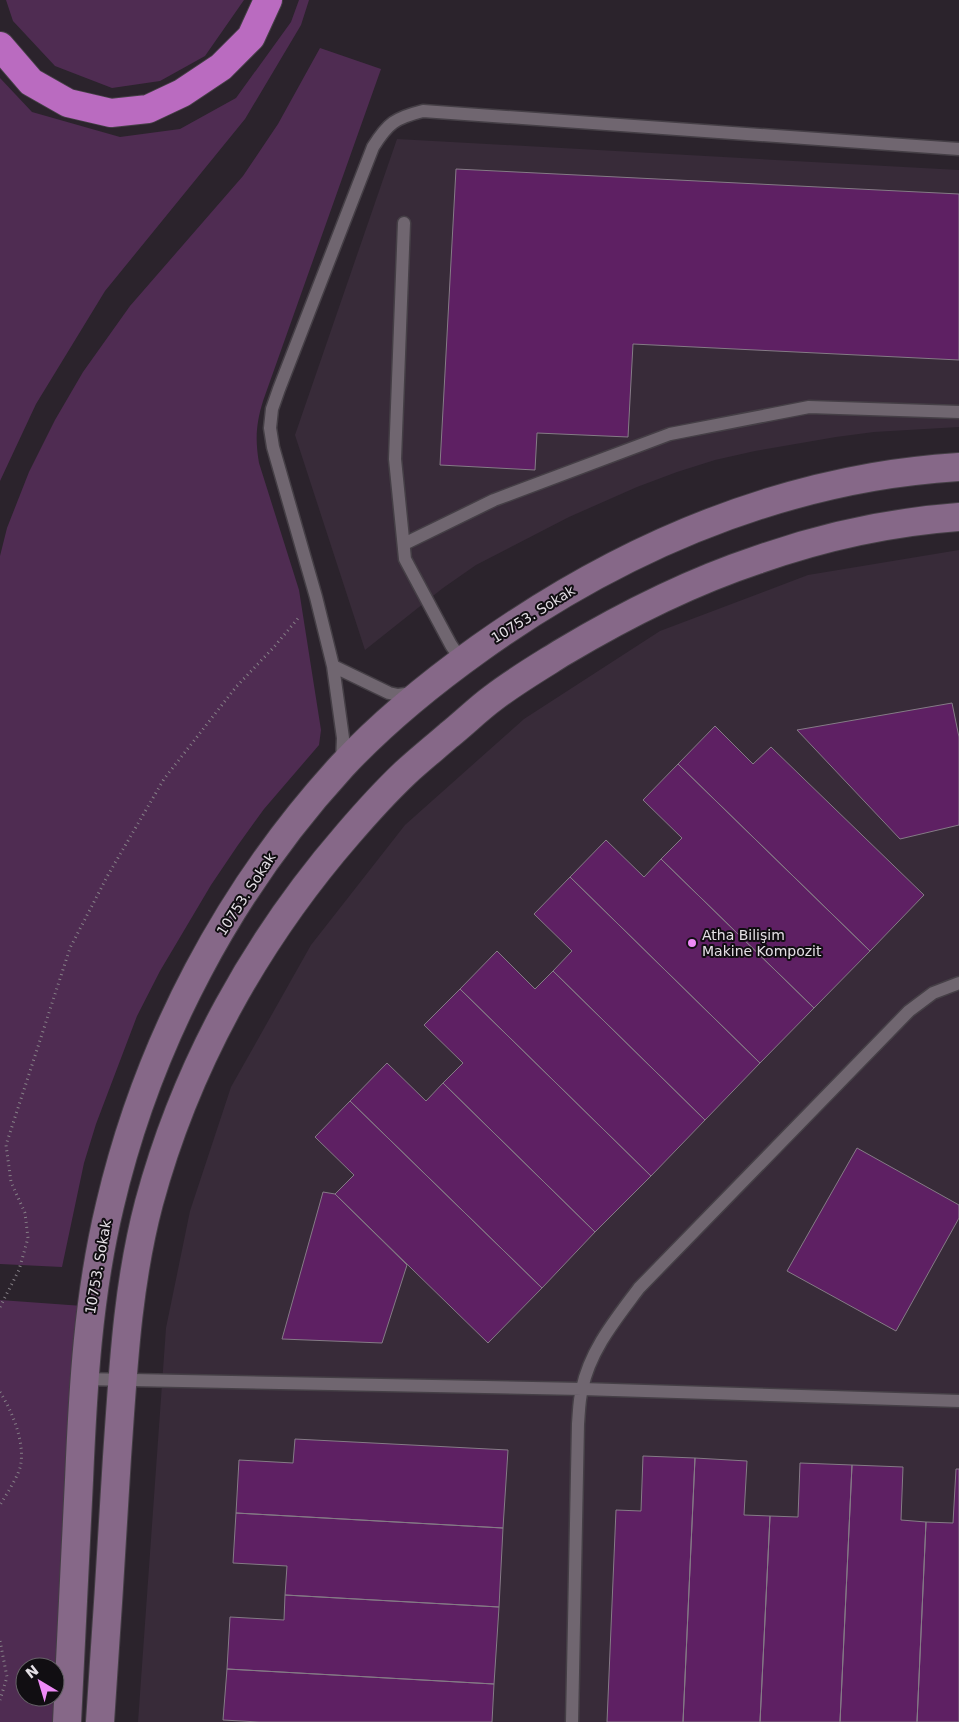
<svg xmlns="http://www.w3.org/2000/svg" width="959" height="1722" font-family="'DejaVu Sans',sans-serif">
<rect width="100%" height="100%" fill="#2b232c"/>
<!-- built -->
<path fill="#382b39" d="M397 139 959 170V427L874 432 836 437 755 451 715 460 677 472 637 487 569 517 476 565 443 588 365 650 295 435Z
M959 550V1722H138L166 1328 190 1211 231 1087 311 945 405 825 524 719 660 631 808 575Z"/>
<!-- green -->
<path fill="#4f2c52" fill-rule="evenodd" d="M6 0H244L205 56 160 81 112 88 55 66 13 21Z
M299 0H309L301 25 245 119 105 291 36 404 0 481V78L32 112 120 137 180 129 236 98 291 22Z
M320 48 381 69 263 401C256 424 255 439 259 463L299 590 321 730 319 745 264 809 238 845 211 885 160 971 137 1016 96 1124 84 1163 62 1267 0 1264V556L7 528 29 472 55 420 83 372 130 306 243 176 278 124Z
M0 1300 83 1306 61 1722H0ZM25 1667H55V1697H25Z"/>
<!-- building -->
<path fill="#5e2063" stroke="#857b86" d="M456 169 959 194V360L633 344 628 437 537 433 535 470 440 465Z
M952 703 959 737V825L900 839 797 730Z
M715 726 753 764 771 747 924 895 870 951 678 764Z
M678 764 870 951 814 1008 661 859 682 838 643 800Z
M606 840 644 877 661 859 814 1008 760 1063 570 877Z
M570 877 760 1063 705 1120 553 971 572 951 534 914Z
M497 951 535 989 553 971 705 1120 651 1176 460 989Z
M460 989 651 1176 595 1232 443 1083 463 1063 424 1025Z
M387 1063 426 1101 443 1083 595 1232 542 1288 350 1101Z
M350 1101 542 1288 488 1343 335 1194 354 1175 315 1137Z
M857 1148 959 1205V1218L896 1331 787 1271Z
M323 1192 335 1194 407 1265 382 1343 282 1339Z
M295 1439 508 1450 503 1528 236 1513 239 1460 293 1463Z
M643 1456 695 1458 683 1722H607L616 1510 641 1511Z
M695 1458 747 1461 744 1515 770 1516 760 1722H683Z
M800 1463 852 1465 840 1722H760L770 1516 798 1517Z
M852 1465 903 1467 901 1520 926 1522 917 1722H840Z
M956 1469H959V1722H917L926 1522 953 1523Z
M236 1513 503 1528 499 1607 285 1595 287 1566 233 1563Z
M285 1595 499 1607 494 1684 227 1669 230 1617 284 1620Z
M227 1669 494 1684 492 1722H259L223 1720Z"/>
<g fill="none" stroke-linecap="round" stroke-linejoin="round">
<defs>
<path id="lane" d="M404 223 395 459 405 559 451 645 462 661
M404 544 494 500 670 434 809 407 959 412
M333 666 389 693 398 695 413 693
M342 762 343 738 333 666 316 597 273 447 270 428 272 409 279 389 373 147C388 123 395 118 423 111L959 149
M83 1379 582 1389 959 1401
M572 1722 578 1424C579 1412 579 1400 582 1389 590 1350 616 1319 639 1288L909 1011 933 993 959 983"/>
<path id="secondary" d="M67 1722C71 1641 75 1561 79 1480 83 1387 88 1296 110 1205 148 1043 229 889 342 766 383 722 431 683 480 648 597 565 730 502 873 477 902 472 930 469 959 467
M100 1722C106 1634 112 1545 117 1457 123 1372 127 1286 149 1203 186 1066 256 940 348 834 366 813 385 792 405 773 419 760 434 748 449 735 464 723 478 709 493 698 515 681 539 667 563 652 625 615 688 583 757 560 822 537 890 522 959 517"/>
<path id="highway" d="M0 46 31 82 68 103 111 113 148 109 182 93 221 67 251 37 268 0"/>
</defs>
<!-- lane casing -->
<use href="#lane" stroke="#453f46" stroke-width="15"/>
<!-- secondary casing -->
<use href="#secondary" stroke="#453f46" stroke-width="30"/>
<!-- highway casing -->
<use href="#highway" stroke="#453f46" stroke-width="30"/>
<!-- path -->
<path stroke="#868087" stroke-width="3" stroke-dasharray="1 4" stroke-linecap="butt" d="M0 1307 19 1270 28 1238 25 1213 11 1182 6 1145 70 948 108 875 164 779 236 687 274 647 300 616
M0 1392C12 1411 24 1440 21 1463 20 1474 6 1495 0 1505
M0 1641 7 1677 0 1700"/>
<!-- lane -->
<use href="#lane" stroke="#706670" stroke-width="12"/>
<!-- secondary -->
<use href="#secondary" stroke="#866888" stroke-width="28"/>
<!-- highway -->
<use href="#highway" stroke="#ba6bc0" stroke-width="28"/>
</g>
<!-- markers -->
<circle fill="#ef8bf7" stroke="#110e12" stroke-width="2" cx="692" cy="943" r="5"/>
<g text-anchor="middle" stroke-width="4" stroke-linejoin="round" paint-order="stroke">
<!-- street labels -->
<g font-size="14" fill="#e5e0e6" stroke="#110e12">
<text transform="translate(533 614) rotate(-32)" y="5">10753. Sokak</text>
<text transform="translate(246 894) rotate(-57)" y="5">10753. Sokak</text>
<text transform="translate(98 1267) rotate(-80)" y="5">10753. Sokak</text>
</g>
<!-- poi labels -->
<g font-size="14" fill="#e5e0e6" stroke="#110e12" text-anchor="start">
<text x="702" y="940">Atha Bilişim<tspan x="702" dy="16">Makine Kompozit</tspan></text>
</g>
</g>
<!-- north arrow -->
<g transform="translate(40 1682) rotate(322)"><circle r="24" fill="#110e12" stroke="#666267"/>
<path d="M0-4L9 19L0 12L-9 19Z" fill="#ef8bf7"/>
<text y="-8" font-size="14" font-weight="bold" text-anchor="middle" fill="#e5e0e6">N</text>
</g>
</svg>
